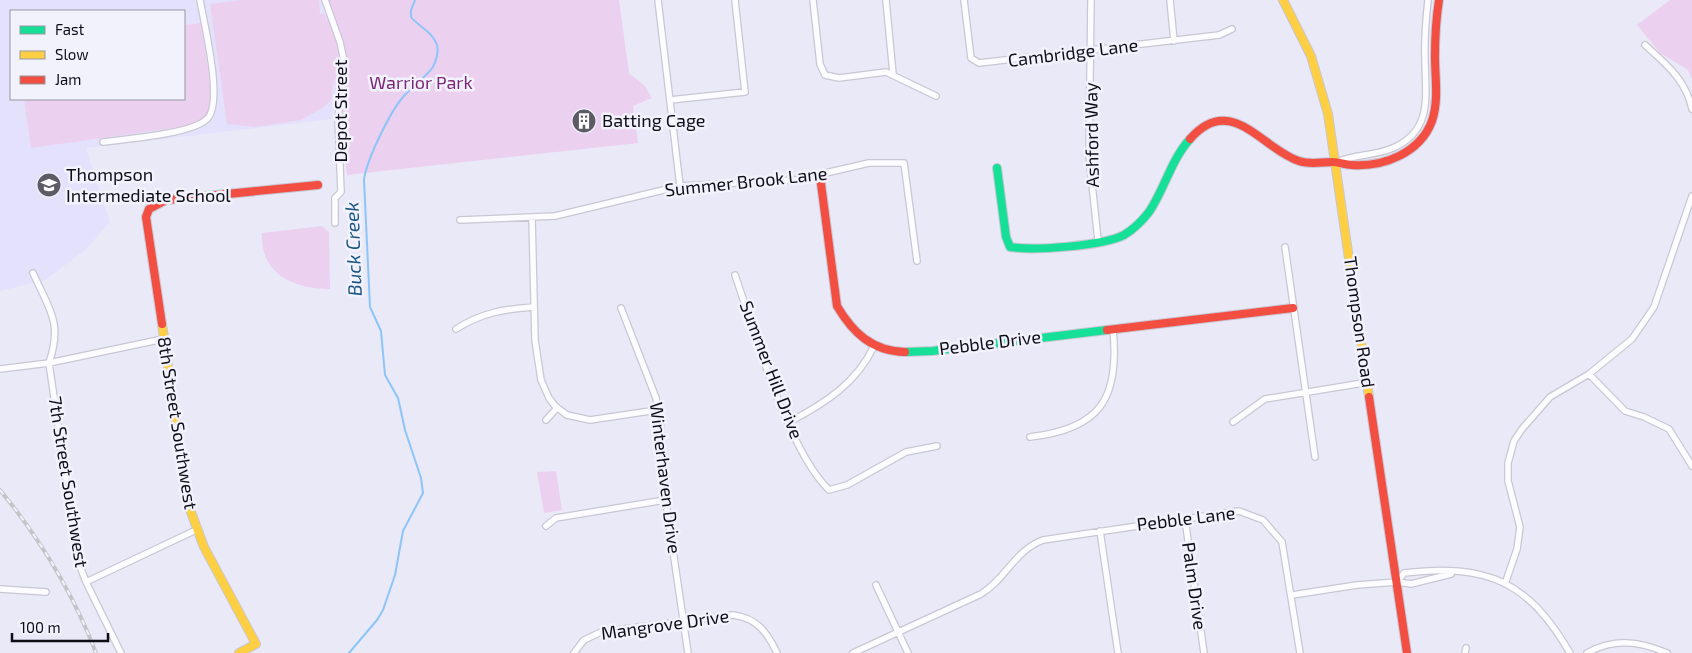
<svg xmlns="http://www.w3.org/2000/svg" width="1692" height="653" font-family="'Exo 2',sans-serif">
<rect width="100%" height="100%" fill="#eae9f8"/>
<!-- built -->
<path fill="#e3e1fb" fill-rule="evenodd" d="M0 0H326L338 72 332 119 86 148 110 222 85 250 45 280 0 291ZM11 11H184V99H11Z"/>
<!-- green -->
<path fill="#ecd0f0" d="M242 0H319L320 14 324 13 327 22 325 0H619L629 73 645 86 652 98 633 106 638 143 347 175 334 78 331 99 325 106 301 120 256 127 227 124 210 4Z
M1670 0H1692V79L1688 70 1660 53 1637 25Z
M201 23 212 96C212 114 203 120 187 126L31 148 24 99H184V25Z
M322 226 329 232 330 289C295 289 260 275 262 233Z
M556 471 562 510 544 513 537 472Z"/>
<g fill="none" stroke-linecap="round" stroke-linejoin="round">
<!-- stream -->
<path stroke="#8cc5f8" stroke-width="2" d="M349 653 377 620 383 610 395 575 403 531 423 493 421 478 405 430 398 398 385 375 381 331 370 307 364 180C366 161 390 112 403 97 412 86 425 78 433 67 436 61 439 51 437 45 433 32 419 27 411 17V10L415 0"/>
<defs>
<path id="street" d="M325 0 340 42 344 61 338 118 341 192 335 198V223
M658 0 680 186
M813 0 820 64 825 75 839 78 886 72 936 96
M886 0 893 74
M964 0 971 58 979 63 1219 35 1232 29
M1091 0 1089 156 1098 240
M1170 0 1174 41
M1645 45C1666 64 1686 80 1692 109
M670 100 745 92 735 0
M103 142C126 139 192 134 207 119 224 103 204 24 200 0
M1337 162C1355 154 1375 156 1393 148 1434 130 1425 94 1425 58 1424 38 1426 19 1428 0
M532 218 535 340 541 380 549 398 555 406 567 415 590 420 657 410
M460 220 555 216 680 186 795 180 869 163H904L917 261
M1285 247 1315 457
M33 273C49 309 63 322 49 363L78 561 86 582 121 653
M735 275C755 332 787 449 829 490L847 485 906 452 937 446
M621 308 656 398 660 422 665 496 688 653
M456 329C481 313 504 309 533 307
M0 369 49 363 163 339
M1589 374 1625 411 1644 417 1669 429 1692 466
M546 420 557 408
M789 422C824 404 857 383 874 346
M1233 422 1265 399 1363 383 1367 388
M1030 437C1100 429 1120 399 1113 329
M1185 519 1204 653
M546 526 556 518 665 500
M1100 531 1118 653
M86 582 196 530
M1397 582 1404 573C1487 563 1528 581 1570 653
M1505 584 1517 549 1520 527 1508 481V463L1514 441 1522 429 1550 397 1589 374 1632 339 1654 307 1692 196
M876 585 908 653
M0 589 46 592
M1292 595 1357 585 1397 582 1411 584 1451 574
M574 653 584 640 601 632 733 615C757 618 767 632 777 653
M853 653 981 594C1006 579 1014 551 1043 540L1239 511 1263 520 1282 542 1300 653
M1465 653 1466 648
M1587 653C1614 638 1639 641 1667 653"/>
<path id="fast" d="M997 168 1006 237 1010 247C1033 251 1103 246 1124 235 1134 229 1142 221 1149 212 1165 188 1171 160 1190 139
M905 352 932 351 1107 330"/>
<path id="slow" d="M1283 0 1311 56 1328 114 1369 397
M162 324 188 504 204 547 256 644 239 653"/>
<path id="jam" d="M1190 139C1231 92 1262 149 1299 161 1310 165 1321 162 1333 162 1339 162 1345 165 1352 165 1384 167 1420 153 1432 121 1439 100 1435 78 1435 57 1435 38 1436 19 1439 0
M820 176 837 306C853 333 872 351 905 352
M162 324 146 217 149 209 166 200 318 185
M1107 330 1293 308
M1369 397 1407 653"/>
</defs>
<!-- street casing -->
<use href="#street" stroke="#c8c7d3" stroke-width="8"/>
<!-- fast casing -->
<use href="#fast" stroke="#c8c7d3" stroke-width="10"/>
<!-- slow casing -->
<use href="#slow" stroke="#c8c7d3" stroke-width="10"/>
<!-- jam casing -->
<use href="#jam" stroke="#c8c7d3" stroke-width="10"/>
<!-- street -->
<use href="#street" stroke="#fcfcfe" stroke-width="5.5"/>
<!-- fast -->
<use href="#fast" stroke="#16e098" stroke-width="8"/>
<!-- slow -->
<use href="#slow" stroke="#ffcf43" stroke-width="8"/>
<!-- jam -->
<use href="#jam" stroke="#f24e42" stroke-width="8"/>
<defs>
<path id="rail" d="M0 490C41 540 73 593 96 653"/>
</defs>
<!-- rail casing -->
<use href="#rail" stroke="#c4c4c8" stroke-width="4"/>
<!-- rail -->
<use href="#rail" stroke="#f2f2fd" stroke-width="2" stroke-dasharray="5.5" stroke-linecap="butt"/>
</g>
<!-- icons -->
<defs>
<symbol id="building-disc" viewBox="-11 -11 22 22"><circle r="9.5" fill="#5c5b66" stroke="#f2f2fd"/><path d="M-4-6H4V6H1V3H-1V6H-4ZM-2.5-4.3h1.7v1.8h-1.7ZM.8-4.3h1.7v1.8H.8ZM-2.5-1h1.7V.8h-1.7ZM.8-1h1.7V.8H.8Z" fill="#fff"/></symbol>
<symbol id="school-disc" viewBox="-11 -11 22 22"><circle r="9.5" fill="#5c5b66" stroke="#f2f2fd"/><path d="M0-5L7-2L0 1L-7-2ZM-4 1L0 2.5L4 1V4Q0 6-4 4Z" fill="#fff"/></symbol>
</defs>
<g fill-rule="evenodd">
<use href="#building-disc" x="570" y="107" width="28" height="28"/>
<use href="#school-disc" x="35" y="171" width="28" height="28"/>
</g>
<g text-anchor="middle" stroke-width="5" stroke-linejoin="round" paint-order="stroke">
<!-- street labels -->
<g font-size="18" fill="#0f0e17" stroke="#f2f2fd">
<text transform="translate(1073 53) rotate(-7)" y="6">Cambridge Lane</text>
<text transform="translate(341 111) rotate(-90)" y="6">Depot Street</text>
<text transform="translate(1092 135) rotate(-91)" y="6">Ashford Way</text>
<text transform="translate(746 182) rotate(-6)" y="6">Summer Brook Lane</text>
<text transform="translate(1359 322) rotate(82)" y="6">Thompson Road</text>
<text transform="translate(990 343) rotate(-7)" y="6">Pebble Drive</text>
<text transform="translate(771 370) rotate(69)" y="6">Summer Hill Drive</text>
<text transform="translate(177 423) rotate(81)" y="6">8th Street Southwest</text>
<text transform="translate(665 478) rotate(83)" y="6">Winterhaven Drive</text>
<text transform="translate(68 482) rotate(81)" y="6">7th Street Southwest</text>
<text transform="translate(1186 519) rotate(-7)" y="6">Pebble Lane</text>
<text transform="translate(1194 586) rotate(82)" y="6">Palm Drive</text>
<text transform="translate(665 625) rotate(-8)" y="6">Mangrove Drive</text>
</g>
<!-- park labels -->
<g font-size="18" fill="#7d2779" stroke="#f2f2fd">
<text x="421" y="89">Warrior Park</text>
</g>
<!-- poi labels -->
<g font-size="18" fill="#0f0e17" stroke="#f2f2fd" text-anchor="start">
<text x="602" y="127">Batting Cage</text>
<text x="66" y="181">Thompson<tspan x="66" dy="21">Intermediate School</tspan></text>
</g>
<!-- water labels -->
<g font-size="19" font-style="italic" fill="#1a5581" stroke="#f2f2fd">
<text transform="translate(353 249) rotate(-92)" y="7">Buck Creek</text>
</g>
</g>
<!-- legend -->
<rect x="10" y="10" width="175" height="90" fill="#f2f2fd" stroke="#9797a1"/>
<rect x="20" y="26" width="25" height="8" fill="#16e098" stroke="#9797a1"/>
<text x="55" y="35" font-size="15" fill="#0f0e17">Fast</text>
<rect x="20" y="51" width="25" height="8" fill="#ffcf43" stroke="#9797a1"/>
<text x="55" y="60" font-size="15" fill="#0f0e17">Slow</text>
<rect x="20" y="76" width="25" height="8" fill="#f24e42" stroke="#9797a1"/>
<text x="55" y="85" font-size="15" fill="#0f0e17">Jam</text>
<!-- scale -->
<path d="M12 633v8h96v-8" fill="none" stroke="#0f0e17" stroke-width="2.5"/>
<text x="20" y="633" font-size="15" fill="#0f0e17" stroke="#f2f2fd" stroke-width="4" paint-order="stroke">100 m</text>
</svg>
